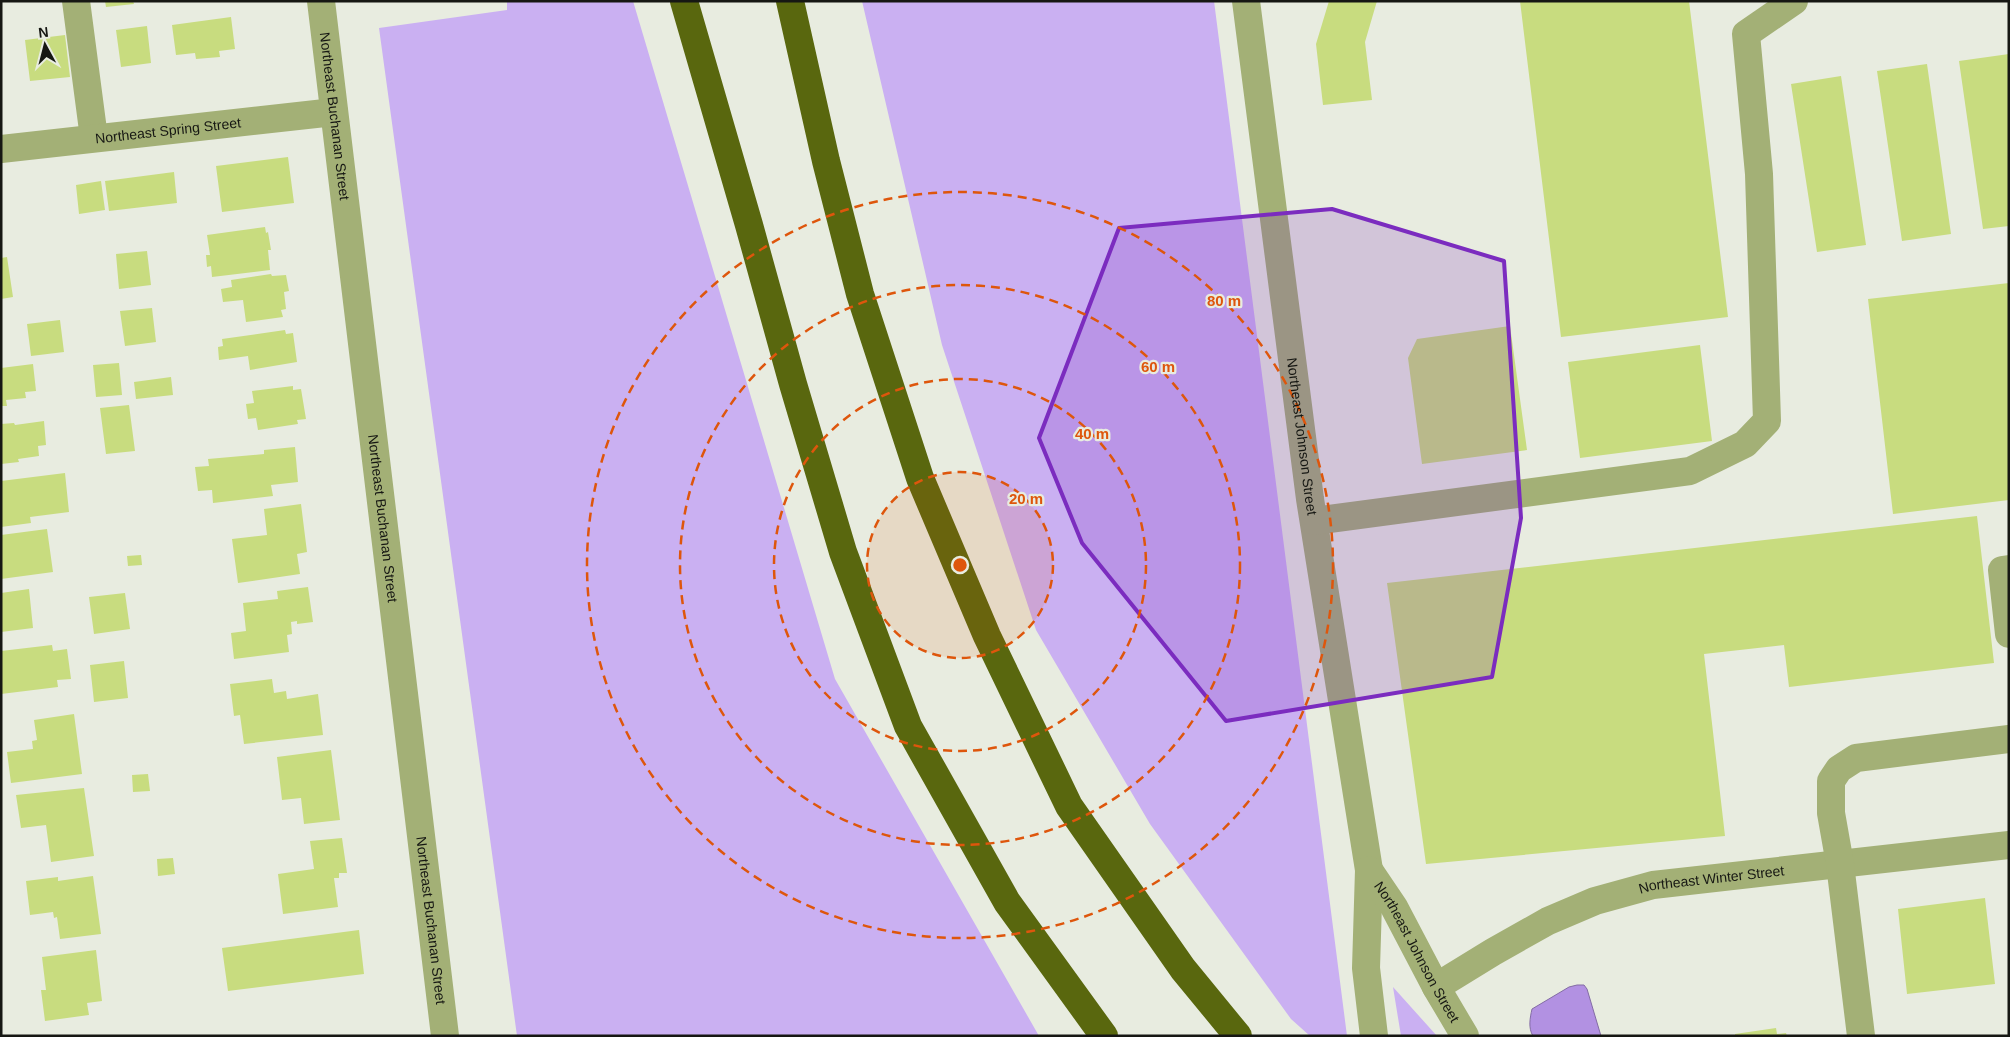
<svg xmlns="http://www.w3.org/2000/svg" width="2010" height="1037" font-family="Arial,sans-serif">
<rect width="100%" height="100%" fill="#e8ece0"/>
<!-- green -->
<path fill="#cab0f2" d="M507 1H633L835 679 1039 1036H517L379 28 507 10Z
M862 1H1214L1347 1036H1310L1291 1019 1150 824 1036 630 942 345Z
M1393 987 1437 1036H1401Z"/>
<!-- water -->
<path fill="#b291e2" stroke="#836ca4" d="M1577 985H1584L1587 989 1601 1036H1533C1528 1028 1530 1018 1532 1009L1569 987Z"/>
<!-- building -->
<path fill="#c8dc7f" d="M105 1H133L134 4 106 7Z
M1329 1H1377L1365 42 1372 100 1323 105 1316 44Z
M1520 1H1689L1728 317 1561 337Z
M231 17 235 49 219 51 220 57 196 59 195 53 176 55 172 25Z
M147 26 151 63 121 67 116 30Z
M65 35 70 77 30 81 25 40Z
M2009 54V226L1983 229 1959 61Z
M1927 64 1951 234 1902 241 1877 71Z
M1841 76 1866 245 1817 252 1791 84Z
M288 157 294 203 222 212 216 166Z
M174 172 177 203 109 211 105 181Z
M101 181 105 210 79 214 76 185Z
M265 227 266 233 268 232 271 250H268L270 270 212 277 211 266 207 267 206 255H210L207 235Z
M147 251 151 285 119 289 116 254Z
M7 257 13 297 1 299V258Z
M271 274 272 276 286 275 289 291 284 292 286 309 281 310 283 317 246 322 243 300 223 302 221 289 232 287 231 280Z
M2009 283V500L1893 514 1868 299Z
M152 308 156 342 125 346 120 311Z
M60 320 64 352 31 356 27 324Z
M1510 326 1527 450 1422 464 1408 358 1417 339Z
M285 330 286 334 293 333 297 362 250 370 248 356 219 360 218 347 223 346 222 339Z
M1700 345 1712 441 1580 458 1568 362Z
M119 363 122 395 96 397 93 365Z
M33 364 36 391 25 392 26 398 6 400 7 406H1V368Z
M171 377 173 395 136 399 134 382Z
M293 386V390L301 389 306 419 297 420 298 424 258 430 256 418 248 419 246 404 254 403 252 391Z
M129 405 135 451 106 454 100 408Z
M44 421 46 445 38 446 39 456 18 459 19 462 1 464V424L14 423 15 425Z
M295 447 298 482 271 485 273 496 213 503 212 490 198 491 195 467 209 466 208 459 264 454V450Z
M65 473 69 512 30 517 31 523 1 527V481Z
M301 504 307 552 297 554 300 574 238 583 232 539 267 535 264 509Z
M1977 516 1994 663 1789 687 1784 645 1704 654 1725 836 1426 864 1387 583Z
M47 529 53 572 1 579V535Z
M141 555 142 565 128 566 127 556Z
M308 587 313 622 297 624V621L291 622 292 634 287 635 289 652 234 659 231 633 246 631 243 603 278 599 277 591Z
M29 589 33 628 1 632V593Z
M125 593 130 629 94 634 89 597Z
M52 645 53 651 67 649 71 679 57 680 58 687 1 694V651Z
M124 661 128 698 94 702 90 665Z
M272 679 274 693 286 691 287 699 318 694 323 735 244 744 240 715 234 716 230 684Z
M74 714 82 774 11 783 7 752 33 749 32 741 37 740 34 720Z
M331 750 340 820 304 824 301 798 282 800 277 757Z
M148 774 150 791 133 792 132 775Z
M84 788 94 856 51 862 46 825 21 828 16 795Z
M342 838 347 873H339V878H334L338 907 283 914 278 874 314 869 310 841Z
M173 858 175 874 158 876 157 859Z
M93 876 101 934 60 939 57 917 54 918 53 912 30 915 26 881 58 877V881Z
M1985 898 1995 984 1907 994 1898 909Z
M359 930 364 974 228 991 222 948Z
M96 950 102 1001 87 1003 89 1015 45 1021 41 990H46L42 957Z
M1776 1028 1777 1034 1786 1033 1787 1036H1735V1034Z"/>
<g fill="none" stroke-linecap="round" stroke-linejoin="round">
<!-- minor -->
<g stroke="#a3b076" stroke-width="28">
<path d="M76 1 94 138"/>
<path id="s1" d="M321 1 445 1036"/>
<path id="s2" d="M1246 1 1310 499 1369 870 1366 968 1374 1036"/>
<path id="s3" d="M1 149 334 112"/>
<path d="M1314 521 1690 471 1745 444 1767 421 1759 174 1746 34 1794 1"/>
<path d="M2009 569 2002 570 2009 634"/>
<path id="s4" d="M1369 870 1394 907 1436 987 1465 1036"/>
<path id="s5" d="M1436 987 1493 952 1548 921 1595 901 1653 885 2009 845"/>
<path d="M1861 1036 1840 864 1831 813V781L1839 769 1856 758 2009 739"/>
</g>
<!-- highway -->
<path stroke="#59670e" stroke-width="28" d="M684 1 749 225 793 384 843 552 908 726 1007 902 1104 1036
M790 1 826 161 860 294 920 478 987 636 1069 806 1183 969 1238 1036"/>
</g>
<!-- marked area -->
<path fill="#7b2cbf" fill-opacity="0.2" stroke="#7b2cbf" stroke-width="4" stroke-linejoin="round" d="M1332 209 1504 261 1521 518 1492 677 1226 721 1082 543 1039 438 1119 228Z"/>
<!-- distance rings -->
<circle cx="960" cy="565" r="93" fill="#de560c" fill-opacity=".12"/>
<g fill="none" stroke="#de560c" stroke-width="2.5" stroke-dasharray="9 6">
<circle cx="960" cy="565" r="93"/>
<circle cx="960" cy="565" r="186"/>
<circle cx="960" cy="565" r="280"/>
<circle cx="960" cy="565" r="373"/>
</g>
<g text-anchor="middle" stroke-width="4.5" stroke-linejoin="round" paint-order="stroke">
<!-- street labels -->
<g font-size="14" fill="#161713" stroke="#e8ece0">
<text dy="5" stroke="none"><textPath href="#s1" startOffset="116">Northeast Buchanan Street</textPath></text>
<text dy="5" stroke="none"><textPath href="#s3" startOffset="168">Northeast Spring Street</textPath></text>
<text dy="5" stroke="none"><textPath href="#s2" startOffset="439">Northeast Johnson Street</textPath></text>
<text dy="5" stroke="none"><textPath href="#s1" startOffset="521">Northeast Buchanan Street</textPath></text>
<text dy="5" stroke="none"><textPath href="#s5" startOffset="300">Northeast Winter Street</textPath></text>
<text dy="5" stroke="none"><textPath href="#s1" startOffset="926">Northeast Buchanan Street</textPath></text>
<text dy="5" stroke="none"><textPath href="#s4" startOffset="95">Northeast Johnson Street</textPath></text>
</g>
</g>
<circle cx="960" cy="565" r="8" fill="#de560c" stroke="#e8ece0" stroke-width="2.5"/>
<g font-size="15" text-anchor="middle" font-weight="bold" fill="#de560c" stroke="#e8ece0" stroke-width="4.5" stroke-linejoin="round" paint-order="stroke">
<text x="1224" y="306">80 m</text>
<text x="1158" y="372">60 m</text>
<text x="1092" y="439">40 m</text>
<text x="1026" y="504">20 m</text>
</g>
<!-- border -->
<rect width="2010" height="1037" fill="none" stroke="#161713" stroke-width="5"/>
<!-- north arrow -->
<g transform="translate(45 45) rotate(353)" stroke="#e8ece0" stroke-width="4" paint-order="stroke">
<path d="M0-4L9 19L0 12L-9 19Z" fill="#161713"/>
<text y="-8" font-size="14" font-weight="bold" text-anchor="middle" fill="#161713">N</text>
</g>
</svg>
